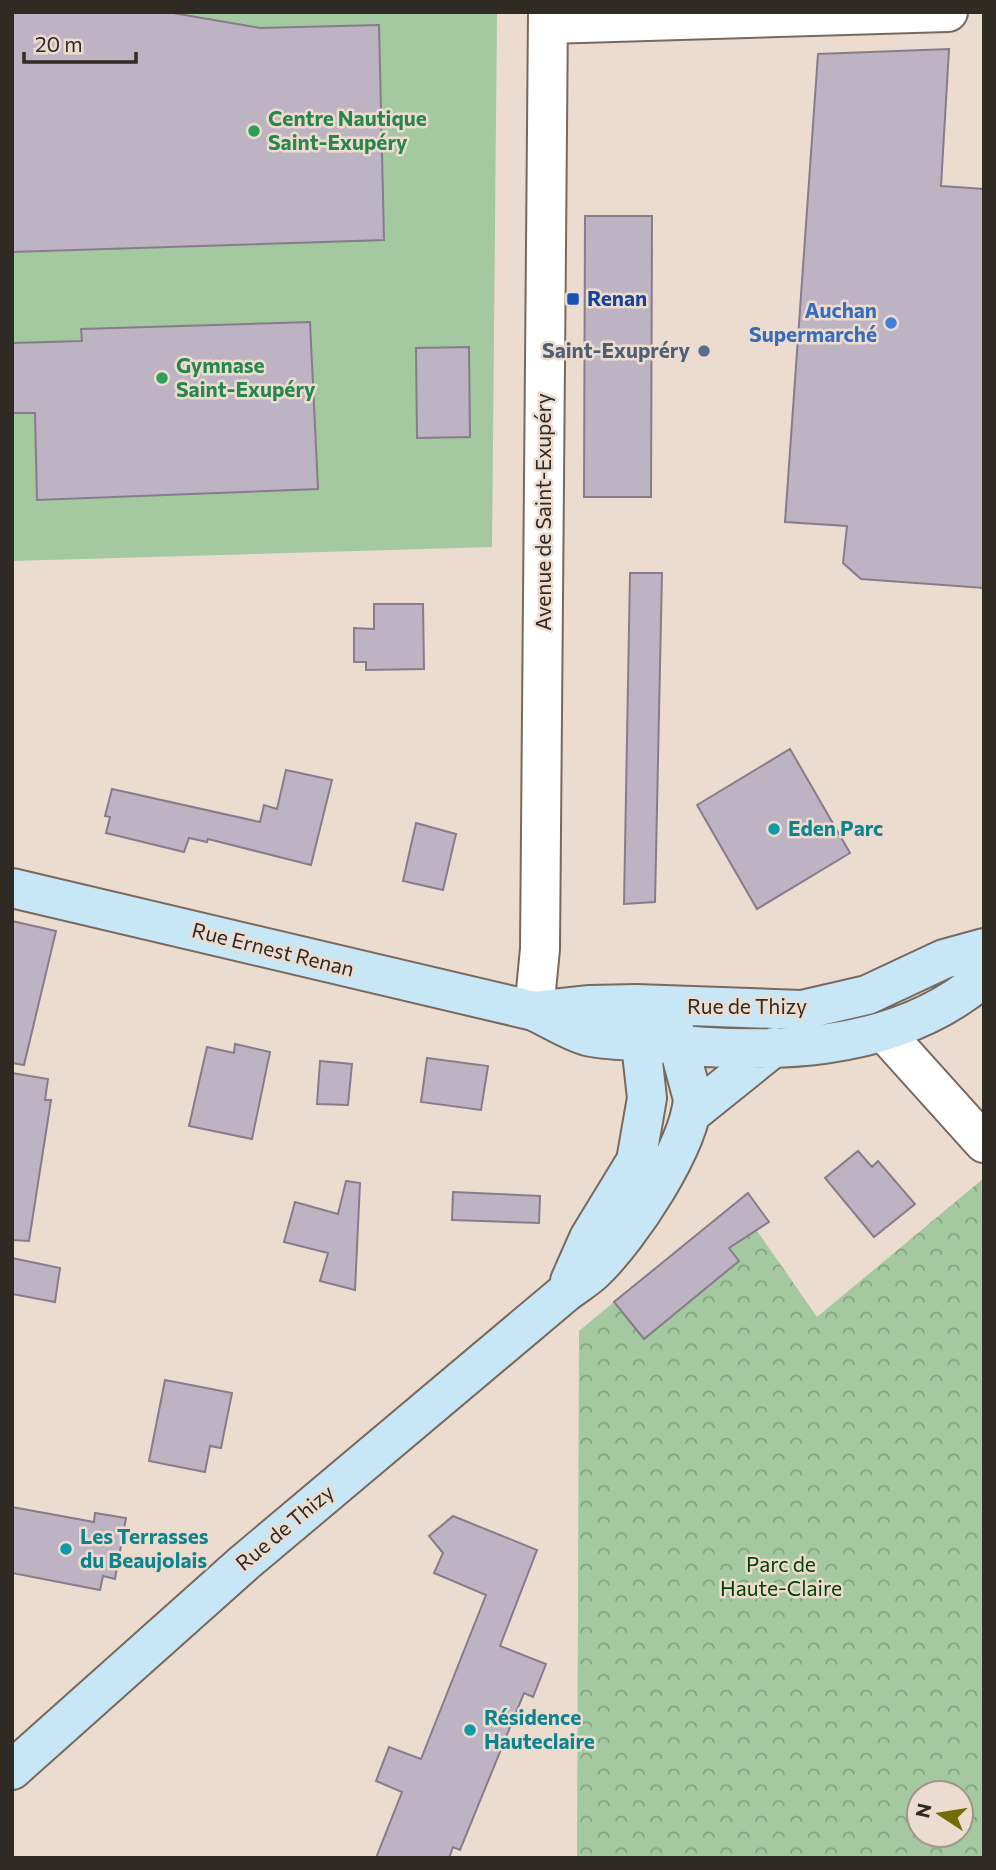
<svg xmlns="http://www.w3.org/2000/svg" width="996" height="1870" font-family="Commissioner,sans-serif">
<defs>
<pattern id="park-crowns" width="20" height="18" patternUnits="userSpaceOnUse" patternTransform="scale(1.75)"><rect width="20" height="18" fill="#a4c89f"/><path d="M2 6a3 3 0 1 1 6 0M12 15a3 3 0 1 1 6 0" fill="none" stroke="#86a381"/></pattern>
</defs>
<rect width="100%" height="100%" fill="#ecdccf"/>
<!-- grass -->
<path fill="#a4c89f" d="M12 12H497L492 547 12 561Z"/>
<!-- park -->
<path fill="url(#park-crowns)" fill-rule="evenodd" d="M984 1178V1858H577L579 1331 614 1302 644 1339 739 1261 709 1225 737 1202 817 1317ZM919 1793H961V1835H919Z"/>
<!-- building -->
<path fill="#beb3c2" stroke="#877c8b" stroke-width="2" d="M12 12H167L260 28 379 25 384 240 12 252Z
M949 49 941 186 984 189V588L861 579 843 563 847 526 785 522 818 54Z
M585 216H652L651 497H584Z
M310 322 318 489 37 500 35 413H12V343L82 341 81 329Z
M469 347 470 437 417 438 416 348Z
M630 573H662L655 902 624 904Z
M374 604H423L424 669 366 670V662H354V628L374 629Z
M790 749 850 853 757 909 697 805Z
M286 770 332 780 311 865 208 839 207 842 189 838 184 852 106 833 110 817 105 816 112 789 260 822 264 805 277 809Z
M416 823 456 834 443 890 403 881Z
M12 921 56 931 24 1065 12 1063Z
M235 1044 270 1052 252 1139 189 1126 207 1047 234 1053Z
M427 1058 488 1066 481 1110 421 1102Z
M320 1061 352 1064 348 1105 317 1104Z
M12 1073 48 1079 45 1100H51L29 1241 12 1240Z
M858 1151 872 1167 878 1161 915 1204 874 1237 825 1178Z
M346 1181 360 1183 355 1290 320 1281 328 1253 284 1242 295 1202 338 1214Z
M453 1192 540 1196 539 1223 452 1220Z
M748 1193 769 1222 729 1248 739 1261 644 1339 614 1302Z
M12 1258 60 1268 55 1302 12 1294Z
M165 1380 232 1393 221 1448 210 1446 205 1472 149 1461Z
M12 1507 94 1522 95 1513 126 1518 115 1579 103 1576 100 1590 12 1573Z
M453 1516 537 1550 500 1646 546 1664 533 1697 524 1693 460 1850 453 1847 449 1858H376L402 1792 376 1781 389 1747 421 1759 486 1595 434 1573 443 1553 429 1536Z"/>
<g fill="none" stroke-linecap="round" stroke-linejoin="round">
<defs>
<path id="tertiary" d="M548 24 948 12
M534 1011 540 949 548 12
M884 1032 984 1143"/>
<path id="secondary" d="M12 888 534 1011C551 1019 569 1031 587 1036 607 1041 630 1040 651 1042 762 1055 895 1055 984 977
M534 1011 590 1005 636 1004 802 1010 867 995 944 959 984 948
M692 1113 774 1047
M570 1281 589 1238 636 1161 647 1098 638 1017
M12 1770 244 1563 565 1293C575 1285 586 1279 595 1270 630 1236 689 1148 693 1099L668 1007"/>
</defs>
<!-- tertiary casing -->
<use href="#tertiary" stroke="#78695e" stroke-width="42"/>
<!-- secondary casing -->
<use href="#secondary" stroke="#78695e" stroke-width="42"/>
<!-- tertiary -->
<use href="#tertiary" stroke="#fff" stroke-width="38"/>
<!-- secondary -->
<use href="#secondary" stroke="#c7e7f7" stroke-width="38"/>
</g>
<!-- markers -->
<g fill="#2e9e5b" stroke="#ecdccf" stroke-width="2.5">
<circle cx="254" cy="131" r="7"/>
<circle cx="162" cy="378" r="7"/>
</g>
<rect fill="#1a4fb4" stroke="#ecdccf" stroke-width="2.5" x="566" y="292" width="14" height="14" rx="3.5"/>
<circle fill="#3f7fe0" stroke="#ecdccf" stroke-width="2.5" cx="891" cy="323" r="7"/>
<circle fill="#5c6f8a" stroke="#ecdccf" stroke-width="2.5" cx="704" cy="351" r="7"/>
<g fill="#0f9aa8" stroke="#ecdccf" stroke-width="2.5">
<circle cx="774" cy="829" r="7"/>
<circle cx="66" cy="1549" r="7"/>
<circle cx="470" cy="1730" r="7"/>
</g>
<g text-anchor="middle" stroke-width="5" stroke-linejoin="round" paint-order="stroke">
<!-- leisure labels -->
<g font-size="21" font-weight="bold" fill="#27864d" stroke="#ecdccf" text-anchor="start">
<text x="268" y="126">Centre Nautique<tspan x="268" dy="24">Saint-Exupéry</tspan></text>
<text x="176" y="373">Gymnase<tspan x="176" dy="24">Saint-Exupéry</tspan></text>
</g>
<!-- transit labels -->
<g font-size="21" font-weight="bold" fill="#164399" stroke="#ecdccf" text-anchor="start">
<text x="587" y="306">Renan</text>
</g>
<!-- shop labels -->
<g font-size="21" font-weight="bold" fill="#366cbe" stroke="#ecdccf" text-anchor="end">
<text x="877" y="318">Auchan<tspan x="877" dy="24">Supermarché</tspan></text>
</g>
<!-- service labels -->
<g font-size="21" font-weight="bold" fill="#4e5e75" stroke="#ecdccf" text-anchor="end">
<text x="690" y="358">Saint-Exupréry</text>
</g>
<!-- street labels -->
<g font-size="21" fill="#302a25" stroke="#ecdccf">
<text transform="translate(544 512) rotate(-90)" y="7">Avenue de Saint-Exupéry</text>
<text transform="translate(273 950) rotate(14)" y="7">Rue Ernest Renan</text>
<text x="747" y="1014">Rue de Thizy</text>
<text transform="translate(285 1528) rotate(-40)" y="7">Rue de Thizy</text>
</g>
<!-- culture labels -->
<g font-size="21" font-weight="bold" fill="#0d838f" stroke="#ecdccf" text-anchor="start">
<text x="788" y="836">Eden Parc</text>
<text x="80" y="1544">Les Terrasses<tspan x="80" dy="24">du Beaujolais</tspan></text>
<text x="484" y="1725">Résidence<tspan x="484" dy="24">Hauteclaire</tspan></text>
</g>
<!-- park labels -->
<g font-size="21" fill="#034100" stroke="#ecdccf">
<text x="781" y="1572">Parc de<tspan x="781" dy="24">Haute-Claire</tspan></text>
</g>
</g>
<!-- border -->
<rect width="996" height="1870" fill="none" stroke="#302a25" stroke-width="28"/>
<!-- north arrow -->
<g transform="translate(940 1814) rotate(282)"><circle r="33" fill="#ecdccf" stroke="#a1958b" stroke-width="2"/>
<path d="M0-5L12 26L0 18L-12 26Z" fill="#746c07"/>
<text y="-10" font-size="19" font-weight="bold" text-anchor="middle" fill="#302a25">N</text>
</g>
<!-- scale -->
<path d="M24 52v10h112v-10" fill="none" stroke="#302a25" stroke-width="3.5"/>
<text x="35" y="52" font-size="21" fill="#302a25" stroke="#ecdccf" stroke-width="5" paint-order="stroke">20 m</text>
</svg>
